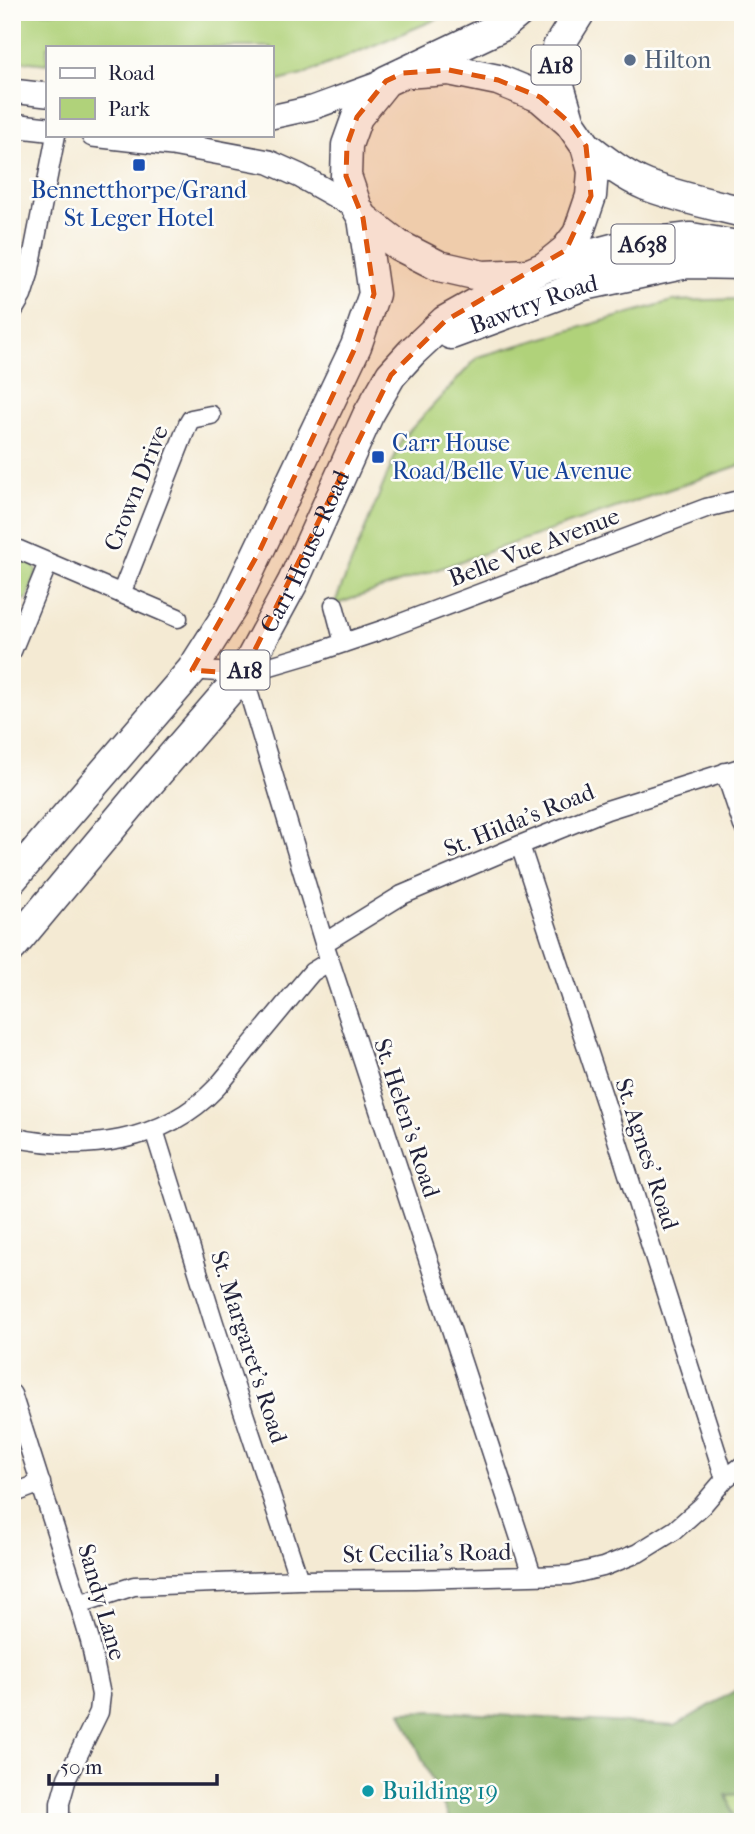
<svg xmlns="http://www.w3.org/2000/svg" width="755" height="1834" font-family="'IM FELL French Canon',serif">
<rect width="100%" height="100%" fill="#fdfcf7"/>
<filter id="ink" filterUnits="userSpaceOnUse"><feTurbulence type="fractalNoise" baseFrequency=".0143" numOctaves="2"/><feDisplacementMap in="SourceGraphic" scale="14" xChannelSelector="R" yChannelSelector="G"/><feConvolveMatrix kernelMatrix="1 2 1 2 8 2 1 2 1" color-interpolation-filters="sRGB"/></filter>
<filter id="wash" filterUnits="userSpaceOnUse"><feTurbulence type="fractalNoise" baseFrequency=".00686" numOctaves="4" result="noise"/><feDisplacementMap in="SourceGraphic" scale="28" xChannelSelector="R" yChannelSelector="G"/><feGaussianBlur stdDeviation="1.57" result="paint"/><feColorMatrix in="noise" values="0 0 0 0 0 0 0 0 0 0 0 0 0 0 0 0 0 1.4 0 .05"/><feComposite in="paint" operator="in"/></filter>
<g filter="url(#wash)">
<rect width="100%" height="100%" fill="#f4ead3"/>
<!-- green -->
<path fill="#b0d27a" stroke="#697a5a" stroke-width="2" d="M12 12H454L302 75 271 83V47H47V64L12 60Z
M743 299V464L334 605 402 439 478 357 672 301Z
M12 553 31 561 37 571 27 599 15 602 12 609Z
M743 1791V1822H736L726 1794Z"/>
<!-- forest -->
<path fill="#8cb46a" stroke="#576b52" stroke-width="2" d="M743 1686V1794L726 1795 736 1822H451L401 1712 434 1711 675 1726Z"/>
</g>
<g filter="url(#ink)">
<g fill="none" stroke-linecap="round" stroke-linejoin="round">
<defs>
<path id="minor" d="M12 313 22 296 29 274 56 135
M12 547 178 618
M121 594 188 424 191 419 211 415
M334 605 344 643
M12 651 48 563
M192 670 243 674 314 653 388 628 706 508 743 499
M243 674 324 943 532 1575
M725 772 743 826
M520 845 607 1108 725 1479
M324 943 402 895 520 845 607 810 743 767
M154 1130 214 1323 299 1580
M12 1137C83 1153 164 1143 216 1088 227 1076 237 1063 247 1050 269 1024 290 998 312 972L330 961
M12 1394 79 1604 90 1641 101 1695 99 1712 67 1778 60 1803V1822
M12 1494 41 1483
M79 1604 134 1586 299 1580 415 1579 569 1575 603 1567 638 1553 675 1530 702 1506 725 1479 743 1465"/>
<path id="tertiary" d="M12 91 47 95
M271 117 312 108 386 81
M12 125 47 129
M93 135 172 144 269 162 300 176 357 208"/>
<g id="trunk">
<path d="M403 73 449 70 498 80 540 97 570 123 586 146 593 171 591 196 578 234 566 250 545 267 529 274 483 276 439 266 398 245 363 218 357 208 346 176 347 145 357 117 386 81 403 73 502 26 519 12"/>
<path d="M570 123 555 72 558 47 580 12"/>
<path d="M586 146C604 160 624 176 646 185 677 197 711 204 743 212"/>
<path d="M548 266 624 246 691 238 743 247"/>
<path id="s1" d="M451 334 584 285 687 263 743 264"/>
<path d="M12 879 192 670 232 607 356 346 374 294 363 218"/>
<path id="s2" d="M12 947 143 790 243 674 293 582 368 415 391 375 412 352 445 321 529 274"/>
</g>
</defs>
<!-- minor casing -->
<use href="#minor" stroke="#424052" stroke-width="21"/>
<!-- tertiary casing -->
<use href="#tertiary" stroke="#424052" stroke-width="26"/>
<!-- trunk casing -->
<use href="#trunk" stroke="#424052" stroke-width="33"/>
<!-- minor -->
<use href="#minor" stroke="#fff" stroke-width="18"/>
<!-- tertiary -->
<use href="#tertiary" stroke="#fff" stroke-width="23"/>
<!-- trunk -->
<use href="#trunk" stroke="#fff" stroke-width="30"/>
</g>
</g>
<!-- marked area -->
<path fill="#de560e" fill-opacity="0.2" stroke="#de560e" stroke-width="5" stroke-dasharray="14 9" stroke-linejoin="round" d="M449 70 498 80 540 97 570 123 586 146 591 196 566 250 445 321 391 375 243 674 192 670 258 554 356 346 374 294 363 218 346 176 347 145 357 117 386 81 403 73Z"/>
<!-- markers -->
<circle fill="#5c6f8a" stroke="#fdfcf7" stroke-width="2.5" cx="630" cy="60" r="7"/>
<g fill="#1a4fb4" stroke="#fdfcf7" stroke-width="2.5">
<rect x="132" y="158" width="14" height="14" rx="3.5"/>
<rect x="371" y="450" width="14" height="14" rx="3.5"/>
</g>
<circle fill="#0f9aa8" stroke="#fdfcf7" stroke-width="2.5" cx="368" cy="1791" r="7"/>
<g text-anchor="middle" stroke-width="5" stroke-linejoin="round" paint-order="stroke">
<!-- shield labels -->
<g fill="#fdfcf7" stroke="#646373" stroke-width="2">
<rect x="531.5" y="45.5" width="49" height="39" rx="5"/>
<rect x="611.5" y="224.5" width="63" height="39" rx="5"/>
<rect x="220.5" y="650.5" width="49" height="39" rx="5"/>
</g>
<g font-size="23" font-weight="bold" fill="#22223b">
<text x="556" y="73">A18</text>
<text x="643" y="252">A638</text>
<text x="245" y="678">A18</text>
</g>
<!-- service labels -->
<g font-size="24" fill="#4e5e75" stroke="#fdfcf7" text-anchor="start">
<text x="644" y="68">Hilton</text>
</g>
<!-- transit labels -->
<g font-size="24" fill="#164399" stroke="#fdfcf7">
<text x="139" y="198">Bennetthorpe/Grand<tspan x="139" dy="28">St Leger Hotel</tspan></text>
<text x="392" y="451" text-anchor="start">Carr House<tspan x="392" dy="28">Road/Belle Vue Avenue</tspan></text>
</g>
<!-- street labels -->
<g font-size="24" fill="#22223b" stroke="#fdfcf7">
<text dy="8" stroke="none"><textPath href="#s1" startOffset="88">Bawtry Road</textPath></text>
<text transform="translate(136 488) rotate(-68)" y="8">Crown Drive</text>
<text transform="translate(534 547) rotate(-21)" y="8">Belle Vue Avenue</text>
<text dy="8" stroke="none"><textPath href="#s2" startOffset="495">Carr House Road</textPath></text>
<text transform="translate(519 820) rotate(-22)" y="8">St. Hilda's Road</text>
<text transform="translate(407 1118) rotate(72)" y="8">St. Helen's Road</text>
<text transform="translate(647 1154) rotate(72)" y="8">St. Agnes' Road</text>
<text transform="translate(249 1347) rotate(72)" y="8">St. Margaret's Road</text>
<text transform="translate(427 1553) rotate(-1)" y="8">St Cecilia's Road</text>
<text transform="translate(102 1602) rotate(74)" y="8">Sandy Lane</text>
</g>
<!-- culture labels -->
<g font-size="24" fill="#0d838f" stroke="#fdfcf7" text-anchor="start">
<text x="382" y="1799">Building 19</text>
</g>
</g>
<!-- margin -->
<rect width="755" height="1834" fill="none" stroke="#fdfcf7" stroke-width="42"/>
<!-- legend -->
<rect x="46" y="46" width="228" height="91" fill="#fdfcf7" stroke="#a5a5ac" stroke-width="2"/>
<rect x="60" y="68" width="35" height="10" fill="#ffffff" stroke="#a5a5ac" stroke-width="2"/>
<text x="108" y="80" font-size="21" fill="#22223b">Road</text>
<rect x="60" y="98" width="35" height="21" fill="#b0d27a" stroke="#a5a5ac" stroke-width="2"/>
<text x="108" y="116" font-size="21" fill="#22223b">Park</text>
<!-- scale -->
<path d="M49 1774v10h168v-10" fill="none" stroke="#22223b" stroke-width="3.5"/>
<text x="60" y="1774" font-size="21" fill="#22223b" stroke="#fdfcf7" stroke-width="5" paint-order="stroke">50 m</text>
</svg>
